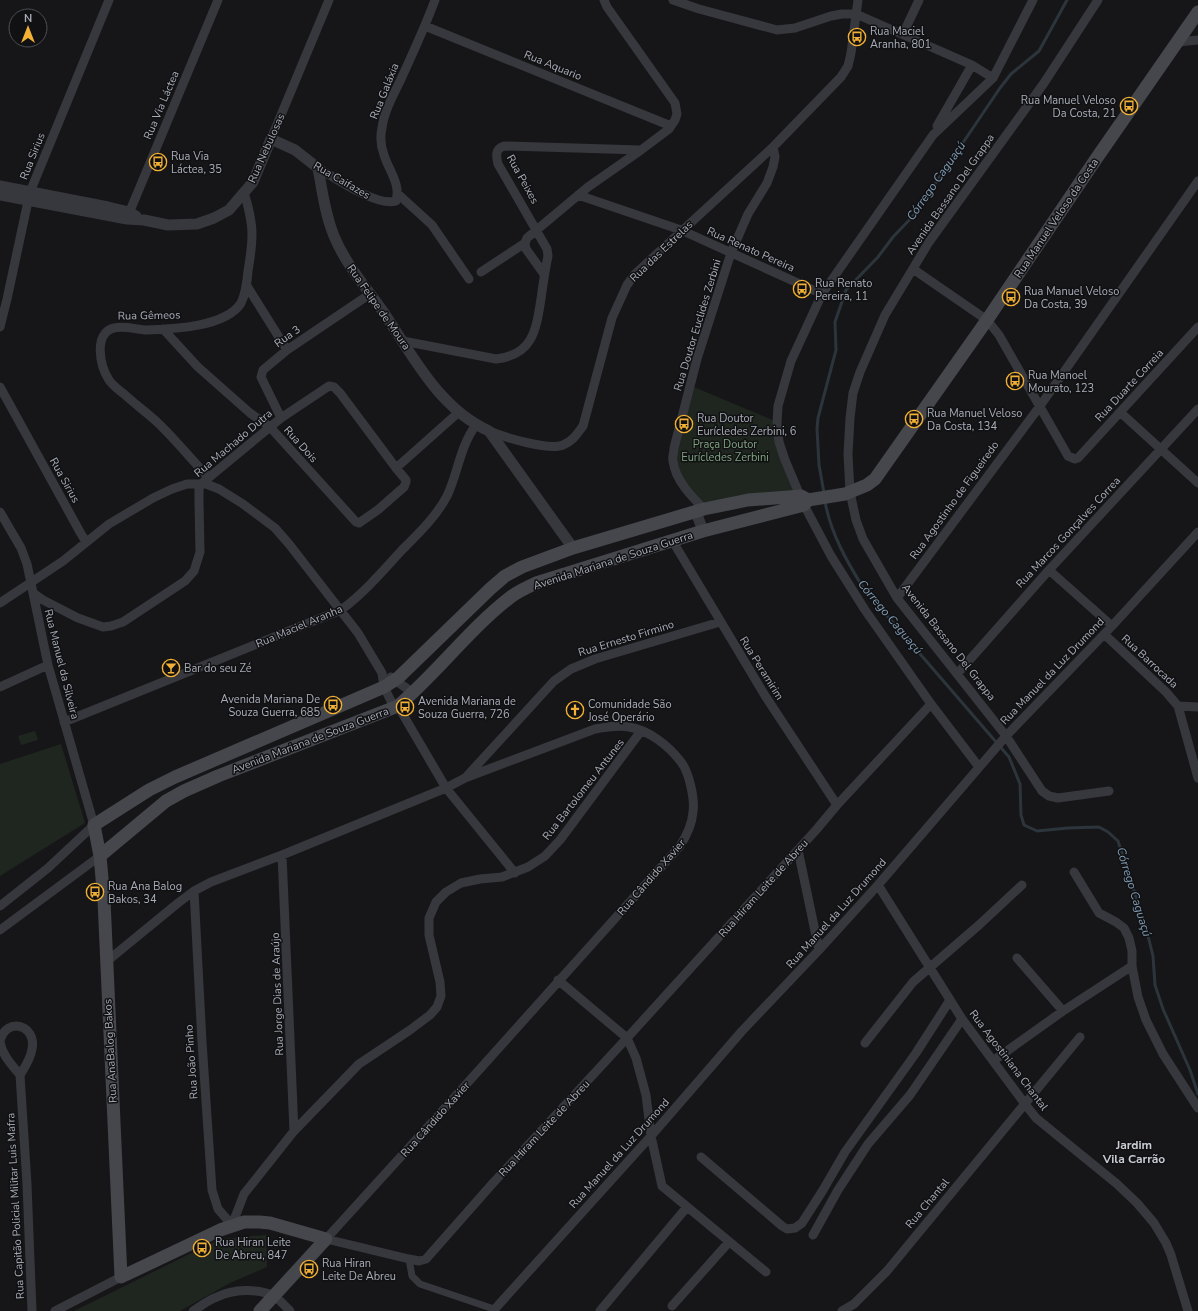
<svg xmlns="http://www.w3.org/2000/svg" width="1198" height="1311" font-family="'Nunito Sans',sans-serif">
<rect width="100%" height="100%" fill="#161618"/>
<!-- green -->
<path fill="#1e261f" d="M694 387 775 421 799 495H740L705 505C696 497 678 476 676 465 672 445 688 407 694 387Z
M35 731 38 740 21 745 18 736Z
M61 744 85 823 0 876V764Z
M266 1235 267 1267 230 1283 180 1311H74L220 1239Z"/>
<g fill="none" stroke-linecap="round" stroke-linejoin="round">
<!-- stream -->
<path stroke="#2c353c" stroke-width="3" d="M824 493 819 465 817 429 818 418 836 350 835 322 846 290 878 257 893 237 914 215 1000 88 1011 74 1039 51 1067 0
M825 501C830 532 847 562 864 589L1009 757 1020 784 1021 815 1024 825 1037 831 1068 828 1099 827 1108 832 1118 841 1146 928 1153 956 1155 985 1163 1009 1190 1070 1198 1094"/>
<!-- pedestrian -->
<path stroke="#37383d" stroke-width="7" d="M409 1259 412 1276 420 1284 494 1309"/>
<!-- minor -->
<path stroke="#37383d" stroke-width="9" d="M673 0 699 9 777 30 795 28 831 16 842 14H856L972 65 993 78
M1098 0 1044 83 929 242 885 315 860 372 853 393 850 418 848 454 850 492 856 520 863 539 897 598 1006 736 1042 791 1049 796 1058 798 1109 791
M425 26 671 126
M903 34 919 0
M1178 42 1198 40
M937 126 972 65
M271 139 329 0
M318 168C335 178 377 207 396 201 401 184 389 171 384 155 381 147 380 137 382 128 384 111 394 94 401 79 413 53 425 27 435 0
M398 194 432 225 469 279
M578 195 681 230 822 294
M127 218 218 0
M913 269 987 320 999 335 1068 456 1075 459 1078 458 1198 327
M481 272 525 243
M544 274 526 249 525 243 527 238 588 187 641 150
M247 286 287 350
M0 327 7 299 30 192 109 0
M163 329 198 367 250 413 270 427 356 522 359 523 379 509 404 487 406 482V480L396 468
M403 341 496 359C533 355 536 330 541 299 543 284 545 270 548 256L547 249 498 164C496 156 495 149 504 146L641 150 669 129 675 120 677 114 675 103 607 7 604 0
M0 387 80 532 86 542
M1120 412 1198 483
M281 418 261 377 263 370 287 350 370 294
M489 431C504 437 549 451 563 445 573 441 577 434 583 426L612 318 627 285 635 274 773 147 841 77 848 66 851 53 858 0
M208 477C191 459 175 439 157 422 146 412 135 404 124 394 119 390 113 386 109 380 100 366 93 333 114 328 125 325 137 330 147 330 173 329 226 327 241 303 246 293 247 282 248 271 250 259 252 246 252 234 252 223 248 204 244 193
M704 509C692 497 675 480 673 461 672 457 674 452 674 448L697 359 731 253 748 214 767 183 773 167 775 157 773 147
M0 512 21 548 27 564 48 665 94 825 48 868 0 906
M672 540 764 694 837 805
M1049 570 1112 626
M33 593 43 600 78 618 103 627 111 626 123 622 185 581 194 571 200 552 199 503V489L201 484 281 418 329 386 334 387 340 393 396 468 459 412
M897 598 1040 406 1198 181
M0 603 63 561 109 524 153 498 172 489 187 484H206L219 489 243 504 275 528 289 544 358 633 382 673 384 687 394 707
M1104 634 1166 692 1178 706 1198 778
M958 673 1049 570 1198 409
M391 677 413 693
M0 687 48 665
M398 706 446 788 515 873
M1178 706 1198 707
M64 722 341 610C363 594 383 571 402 550 418 534 436 517 447 496 458 473 460 446 476 425
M979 767 931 704 865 610 831 556 804 505 785 460 779 442 777 423 778 406 791 361 822 294 933 135 993 78 1033 0
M467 776 554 681 571 669 595 659 720 622
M798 850 819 950
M282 855 294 1131
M1074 872 1099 913 1116 922 1124 928 1129 938 1132 951V966L1138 997 1146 1020 1163 1054 1198 1108
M878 885 962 1019 1025 1104 1036 1118 1117 1184 1137 1203 1154 1223 1166 1243 1171 1255 1188 1311
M194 891 202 1042 212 1190 218 1209 232 1225 244 1194 294 1131 359 1064 410 1030 430 1015 437 1007 441 996 440 982 429 935V918L436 902 446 892 461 883 480 879 502 877 528 867 545 856 560 840 641 731
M0 930 100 856
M1017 958 1063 1011
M106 962 178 903 194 891 211 882 282 855 446 788 465 778 595 729C606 727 617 725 629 727 649 730 669 746 681 762 689 772 695 799 693 812 692 825 687 835 680 846L435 1119 326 1239 409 1259 419 1261 426 1259 493 1183 627 1038 816 830 837 805 931 704
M558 980 627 1038 636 1058 646 1095 651 1136 662 1186 766 1272
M0 1041C6 1016 37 1025 32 1049 31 1058 25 1067 20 1075
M0 1042C2 1055 12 1065 20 1075
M865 1043 913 982 979 925 1022 885
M993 1061 1063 1011 1132 966
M20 1075 27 1184 32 1311
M701 1157 782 1226 787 1229 795 1228 802 1223 823 1190 845 1152 916 1053 950 1000
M813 1235 838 1190 868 1144 910 1095 962 1019
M672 1306 729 1242
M55 1311 121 1277
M193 1311C201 1306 208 1300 217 1297 233 1289 258 1288 274 1296 280 1300 285 1306 290 1311
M493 1311 651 1136 742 1031 819 950 878 885 1006 736 1112 626 1198 532
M600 1311 687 1207
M842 1311 854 1304 887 1271 1080 1037"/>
<!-- tertiary -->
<path stroke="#37383d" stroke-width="11" d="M0 186 108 207 129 212 136 216
M0 195 127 219 144 220 168 225 197 224 214 218 229 210 253 182 271 139 295 150 318 168C322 190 325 214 334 236 345 263 365 286 382 310 412 354 438 408 489 431L573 548
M696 512 703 531"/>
<!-- secondary -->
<path stroke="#45474d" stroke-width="13" d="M100 856 166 801 184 791 218 776 398 706C438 672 470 628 512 596 519 591 528 587 536 583L703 531 804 505 808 500
M260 1311 326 1239 270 1223 259 1222H244L220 1230 121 1277 104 900 100 856 94 825 149 790 175 777 384 687 398 678 490 589 505 576 522 567 573 548 704 509 748 500 801 496 808 500 845 494 867 485 875 479 987 320 1096 159 1198 12"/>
</g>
<!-- icons -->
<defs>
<symbol id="bus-ring" viewBox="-11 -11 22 22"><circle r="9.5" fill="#111113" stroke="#f2b134" stroke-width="1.5"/><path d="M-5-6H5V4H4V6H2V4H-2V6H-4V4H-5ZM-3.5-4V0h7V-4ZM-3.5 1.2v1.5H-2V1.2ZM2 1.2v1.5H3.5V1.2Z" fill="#f2b134"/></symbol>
<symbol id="bar-ring" viewBox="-11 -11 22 22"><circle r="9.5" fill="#111113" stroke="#f2b134" stroke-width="1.5"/><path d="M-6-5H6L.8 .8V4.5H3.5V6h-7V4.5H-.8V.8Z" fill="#f2b134"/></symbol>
<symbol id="church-ring" viewBox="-11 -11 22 22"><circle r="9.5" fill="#111113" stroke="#f2b134" stroke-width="1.5"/><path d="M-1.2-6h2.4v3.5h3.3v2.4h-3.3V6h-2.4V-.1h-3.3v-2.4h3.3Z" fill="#f2b134"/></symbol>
</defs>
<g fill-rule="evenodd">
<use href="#bus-ring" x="847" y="27" width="20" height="20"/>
<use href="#bus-ring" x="1119" y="96" width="20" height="20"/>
<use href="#bus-ring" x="148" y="152" width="20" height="20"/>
<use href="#bus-ring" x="792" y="279" width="20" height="20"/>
<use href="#bus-ring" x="1001" y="287" width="20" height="20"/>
<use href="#bus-ring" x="1005" y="371" width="20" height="20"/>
<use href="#bus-ring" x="904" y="409" width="20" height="20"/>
<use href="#bus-ring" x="674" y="414" width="20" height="20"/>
<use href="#bar-ring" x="161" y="658" width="20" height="20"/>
<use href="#bus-ring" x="323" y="695" width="20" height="20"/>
<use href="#bus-ring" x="395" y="697" width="20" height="20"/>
<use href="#church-ring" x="565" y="700" width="20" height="20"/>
<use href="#bus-ring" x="85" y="882" width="20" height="20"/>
<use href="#bus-ring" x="192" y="1238" width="20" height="20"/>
<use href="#bus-ring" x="299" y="1259" width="20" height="20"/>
</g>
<g text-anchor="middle" stroke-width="3" stroke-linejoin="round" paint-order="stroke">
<!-- poi labels -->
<g font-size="11" fill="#a8adb8" stroke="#111113" text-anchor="start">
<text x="870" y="35">Rua Maciel<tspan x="870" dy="13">Aranha, 801</tspan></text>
<text x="1116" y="104" text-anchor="end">Rua Manuel Veloso<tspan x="1116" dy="13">Da Costa, 21</tspan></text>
<text x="171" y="160">Rua Via<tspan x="171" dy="13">Láctea, 35</tspan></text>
<text x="815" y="287">Rua Renato<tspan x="815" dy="13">Pereira, 11</tspan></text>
<text x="1024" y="295">Rua Manuel Veloso<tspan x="1024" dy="13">Da Costa, 39</tspan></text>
<text x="1028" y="379">Rua Manoel<tspan x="1028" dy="13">Mourato, 123</tspan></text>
<text x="927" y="417">Rua Manuel Veloso<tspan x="927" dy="13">Da Costa, 134</tspan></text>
<text x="697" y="422">Rua Doutor<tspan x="697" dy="13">Eurícledes Zerbini, 6</tspan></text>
<text x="184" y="672">Bar do seu Zé</text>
<text x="320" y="703" text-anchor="end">Avenida Mariana De<tspan x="320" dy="13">Souza Guerra, 685</tspan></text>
<text x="418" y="705">Avenida Mariana de<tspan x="418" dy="13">Souza Guerra, 726</tspan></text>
<text x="588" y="708">Comunidade São<tspan x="588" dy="13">José Operário</tspan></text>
<text x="108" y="890">Rua Ana Balog<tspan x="108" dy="13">Bakos, 34</tspan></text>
<text x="215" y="1246">Rua Hiran Leite<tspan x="215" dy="13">De Abreu, 847</tspan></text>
<text x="322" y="1267">Rua Hiran<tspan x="322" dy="13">Leite De Abreu</tspan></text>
</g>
<!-- street labels -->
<g font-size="11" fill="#a8adb8" stroke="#111113">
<text transform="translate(553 65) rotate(22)" y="4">Rua Aquario</text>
<text transform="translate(384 91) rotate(-68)" y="4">Rua Galáxia</text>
<text transform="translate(161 105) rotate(-67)" y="4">Rua Via Láctea</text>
<text transform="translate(266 148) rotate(-66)" y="4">Rua Nebulosas</text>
<text transform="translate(32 156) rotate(-68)" y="4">Rua Sirius</text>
<text transform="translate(523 179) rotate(61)" y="4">Rua Peixes</text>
<text transform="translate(342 180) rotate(30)" y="4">Rua Caifazes</text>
<text transform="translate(950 194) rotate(-55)" y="4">Avenida Bassano Del Grappa</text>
<text transform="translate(1056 218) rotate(-56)" y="4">Rua Manuel Veloso da Costa</text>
<text transform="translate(751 249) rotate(24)" y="4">Rua Renato Pereira</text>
<text transform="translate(661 251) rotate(-44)" y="4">Rua das Estrelas</text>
<text transform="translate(379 307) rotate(55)" y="4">Rua Felipe de Moura</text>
<text transform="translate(149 315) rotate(-1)" y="4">Rua Gêmeos</text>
<text transform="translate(697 325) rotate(-73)" y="4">Rua Doutor Euclides Zerbini</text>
<text transform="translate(287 336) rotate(-36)" y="4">Rua 3</text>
<text transform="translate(1129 385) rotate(-47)" y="4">Rua Duarte Correia</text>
<text transform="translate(233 443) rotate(-40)" y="4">Rua Machado Dutra</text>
<text transform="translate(301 444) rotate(48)" y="4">Rua Dois</text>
<text transform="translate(65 480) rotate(61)" y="4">Rua Sirius</text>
<text transform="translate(954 500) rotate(-54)" y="4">Rua Agostinho de Figueiredo</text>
<text transform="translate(1068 532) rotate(-47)" y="4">Rua Marcos Gonçalves Correa</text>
<text transform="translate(613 560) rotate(-18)" y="4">Avenida Mariana de Souza Guerra</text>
<text transform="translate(299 626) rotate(-23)" y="4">Rua Maciel Aranha</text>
<text transform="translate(626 638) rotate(-17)" y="4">Rua Ernesto Firmino</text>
<text transform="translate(949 642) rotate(52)" y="4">Avenida Bassano Del Grappa</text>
<text transform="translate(1150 661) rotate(43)" y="4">Rua Barrocada</text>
<text transform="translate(62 664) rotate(76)" y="4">Rua Manuel da Silveira</text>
<text transform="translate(762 668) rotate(58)" y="4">Rua Peramirim</text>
<text transform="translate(1052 671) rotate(-46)" y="4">Rua Manuel da Luz Drumond</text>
<text transform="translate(310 740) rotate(-21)" y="4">Avenida Mariana de Souza Guerra</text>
<text transform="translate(583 789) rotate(-52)" y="4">Rua Bartolomeu Antunes</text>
<text transform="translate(651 877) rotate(-49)" y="4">Rua Cândido Xavier</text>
<text transform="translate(763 888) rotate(-48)" y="4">Rua Hiram Leite de Abreu</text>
<text transform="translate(836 913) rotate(-48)" y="4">Rua Manuel da Luz Drumond</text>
<text transform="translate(277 994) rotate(-92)" y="4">Rua Jorge Dias de Araújo</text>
<text transform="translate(110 1051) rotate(-93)" y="4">Rua AnaBalog Bakos</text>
<text transform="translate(1009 1060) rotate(53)" y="4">Rua Agostiniana Chantal</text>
<text transform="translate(191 1062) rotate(-94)" y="4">Rua João Pinho</text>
<text transform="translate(435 1119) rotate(-48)" y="4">Rua Cândido Xavier</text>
<text transform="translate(544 1128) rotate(-47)" y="4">Rua Hiram Leite de Abreu</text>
<text transform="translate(619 1153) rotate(-48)" y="4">Rua Manuel da Luz Drumond</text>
<text transform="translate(927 1203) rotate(-50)" y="4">Rua Chantal</text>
<text transform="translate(15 1206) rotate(-93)" y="4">Rua Capitão Policial Militar Luis Mafra</text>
</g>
<!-- park labels -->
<g font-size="11" fill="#7fa381" stroke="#111113">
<text x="725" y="448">Praça Doutor<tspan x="725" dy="13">Eurícledes Zerbini</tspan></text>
</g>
<!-- water labels -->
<g font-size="12" font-style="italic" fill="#7f9bb3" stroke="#111113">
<text transform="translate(936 181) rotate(-55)" y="4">Córrego Caguaçú</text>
<text transform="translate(890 617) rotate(50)" y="4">Córrego Caguaçú</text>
<text transform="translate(1134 892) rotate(73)" y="4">Córrego Caguaçú</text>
</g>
<!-- neighbourhood labels -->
<g font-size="12" font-weight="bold" fill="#c9ccd4" stroke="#111113">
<text x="1134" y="1149">Jardim<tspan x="1134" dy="14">Vila Carrão</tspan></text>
</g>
</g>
<!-- north arrow -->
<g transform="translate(28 28)"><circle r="19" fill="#111113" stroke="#4d4f55"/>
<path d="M0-3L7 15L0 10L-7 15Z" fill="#f2b134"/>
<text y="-6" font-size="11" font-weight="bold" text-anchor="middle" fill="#a8adb8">N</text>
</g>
</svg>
